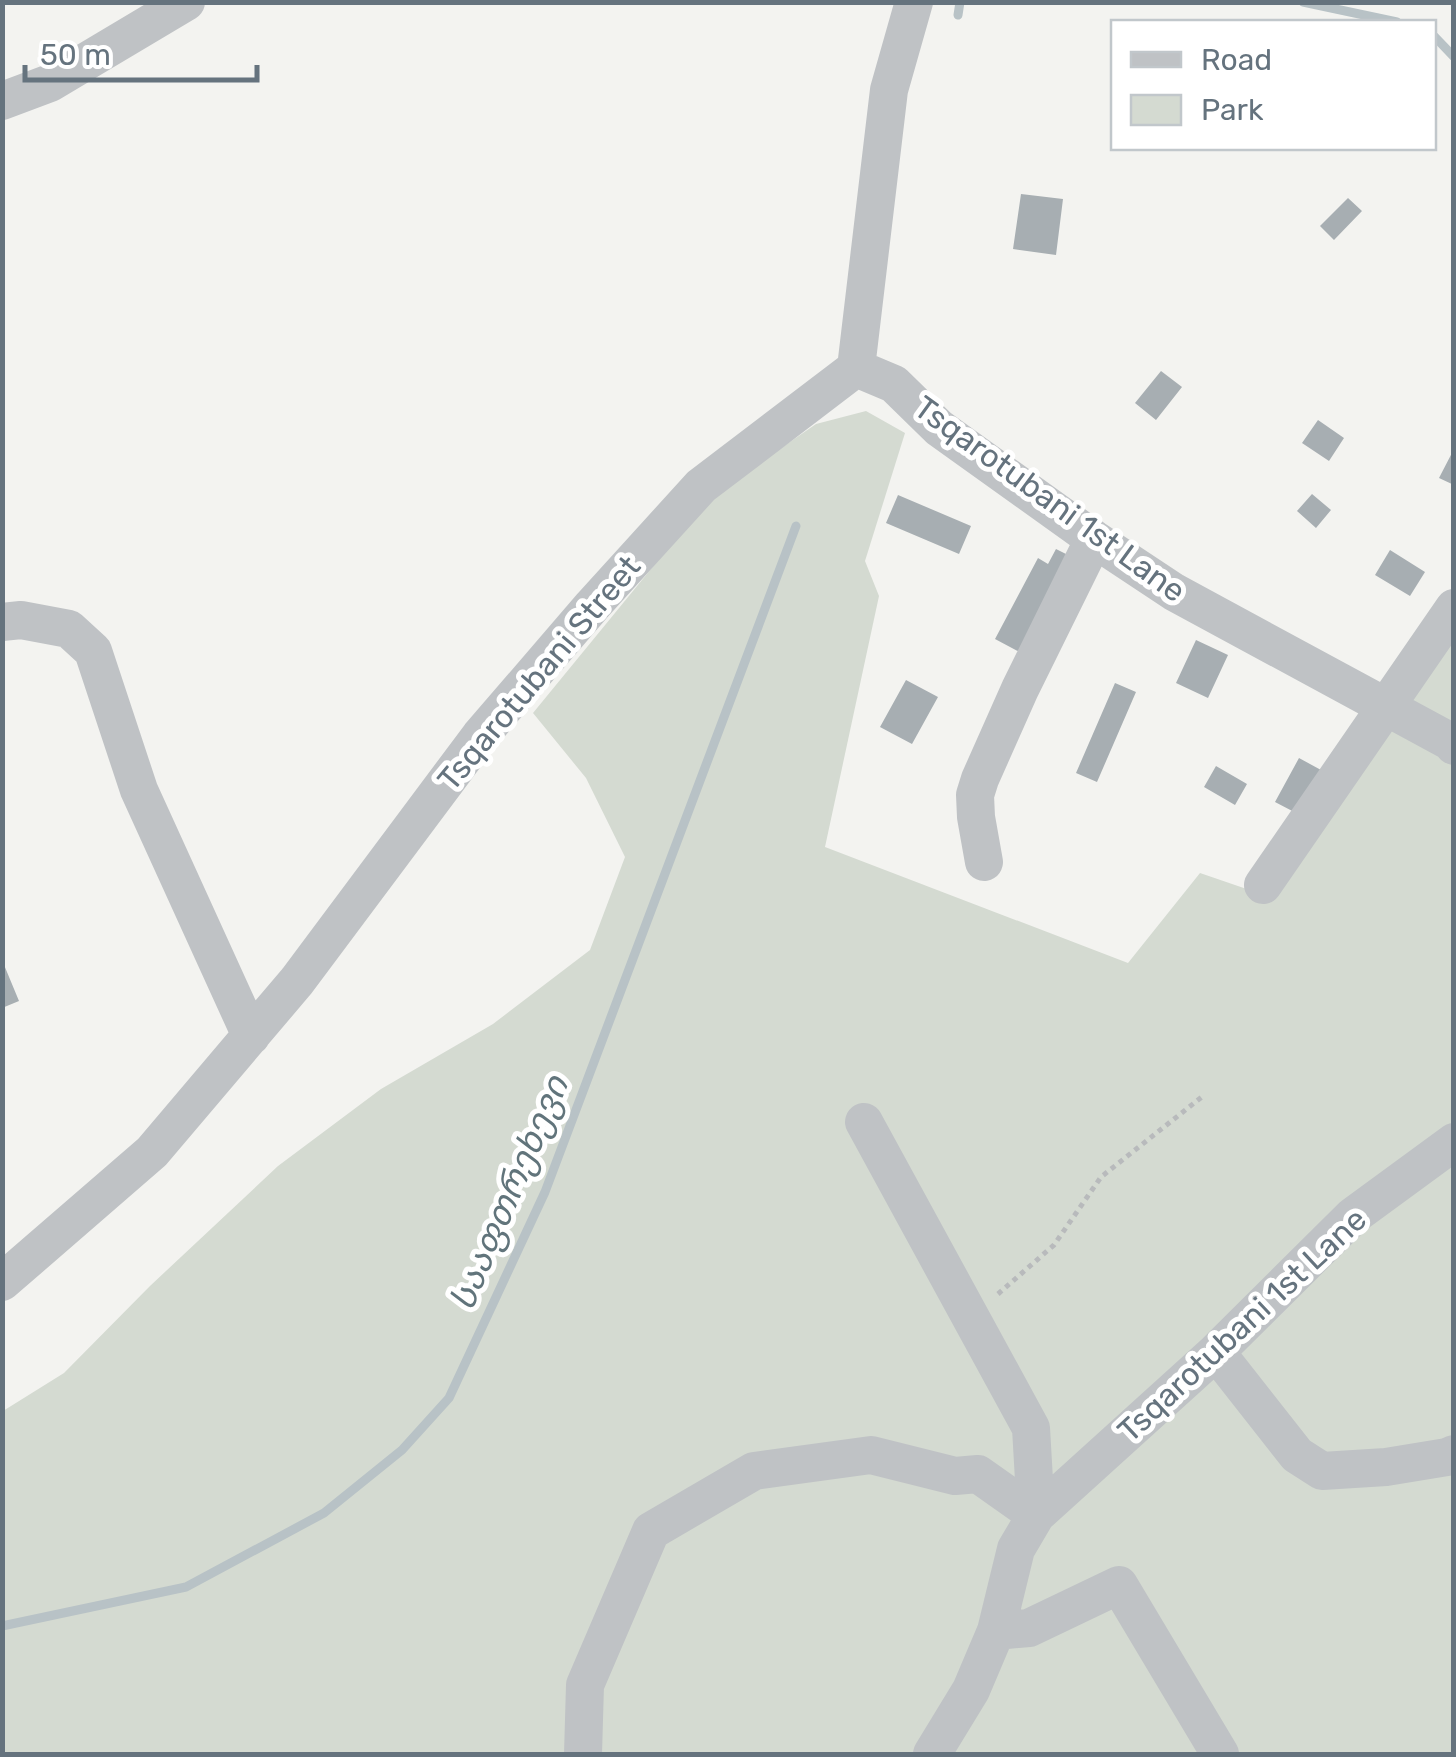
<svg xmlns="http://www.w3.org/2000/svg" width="1456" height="1757" font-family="Rubik,'Noto Sans Georgian',sans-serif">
<rect width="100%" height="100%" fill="#f3f3f0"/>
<!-- green -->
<path fill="#d4dad1" d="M866 411 905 433 865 561 879 596 825 847 1128 963 1200 873 1270 897 1453 628V1754H3V1411L64 1373 150 1286 278 1166 381 1089 493 1024 590 950 625 857 586 778 533 713 710 497 816 424Z"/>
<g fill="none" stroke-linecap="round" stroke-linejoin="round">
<!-- stream -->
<path stroke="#b8c2c6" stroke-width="9" d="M1303 2 1397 22
M958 15 960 2
M1434 36 1454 57
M2 1626 186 1587 324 1513 402 1450 449 1398 545 1192 796 526"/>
</g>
<!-- building -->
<path fill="#a7aeb2" d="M1021 194 1063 199 1056 255 1013 249Z
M1348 198 1362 211 1334 240 1320 226Z
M1161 371 1182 387 1156 420 1135 403Z
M1318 420 1344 438 1329 461 1302 443Z
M1454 449V485L1439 478Z
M1312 494 1331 510 1316 528 1297 511Z
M898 495 971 526 959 554 886 523Z
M1056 549 1080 561 1029 657 995 639 1038 558 1048 564Z
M1390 550 1425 572 1410 596 1375 575Z
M1196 640 1228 655 1208 698 1176 683Z
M906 680 938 697 912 744 880 727Z
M1115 683 1136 692 1097 782 1076 773Z
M1299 758 1321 770 1298 814 1275 802Z
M1216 766 1247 784 1235 805 1204 787Z
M2 960 19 1001 2 1008Z"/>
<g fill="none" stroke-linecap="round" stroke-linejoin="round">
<!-- path -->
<path stroke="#b8babc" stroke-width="5" stroke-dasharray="5 5" stroke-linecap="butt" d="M998 1294 1054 1245 1101 1177 1203 1096"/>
<!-- minor -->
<path stroke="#bfc2c5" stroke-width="38" d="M2 101 50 83 186 2
M856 368 894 384 939 428 1094 539 1174 592 1451 742 1454 746
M2 622 21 620 69 629 93 651 139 790 251 1036
M984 862 976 817 975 795 980 779 1020 689 1094 539
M1263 885 1454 608
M864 1122 1031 1428 1036 1515 1016 1549 996 1631 971 1690 932 1754
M2 1282 152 1152 297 981 480 736 592 606 701 486 856 368 889 90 914 2
M1216 1352 1297 1455 1322 1471 1386 1467 1447 1457 1454 1454
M1036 1515 1216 1352 1353 1216 1454 1142
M996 1631 1029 1628 1119 1585 1220 1754
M583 1754 585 1685 651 1531 754 1471 871 1455 955 1476 978 1474 1036 1515"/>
</g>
<g text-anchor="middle" stroke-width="10" stroke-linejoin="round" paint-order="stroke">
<!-- street labels -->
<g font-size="32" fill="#65737e" stroke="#fff">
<text transform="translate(1050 499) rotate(36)" y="11">Tsqarotubani 1st Lane</text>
<text transform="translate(539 673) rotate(-50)" y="11">Tsqarotubani Street</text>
<text transform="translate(1242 1325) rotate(-43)" y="11">Tsqarotubani 1st Lane</text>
</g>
<!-- water labels -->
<g font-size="35" font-style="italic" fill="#61747b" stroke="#fff">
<text transform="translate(509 1193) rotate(-67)" y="12">სააფთრეხევი</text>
</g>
</g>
<!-- border -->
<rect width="1456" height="1757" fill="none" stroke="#65737e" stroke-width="10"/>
<!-- legend -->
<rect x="1111" y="20" width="325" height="130" fill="#ffffff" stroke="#c1c7cb" stroke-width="2.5"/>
<rect x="1131" y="52" width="50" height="15" fill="#bfc2c5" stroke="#c1c7cb" stroke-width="2.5"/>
<text x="1201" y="70" font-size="30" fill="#65737e">Road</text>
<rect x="1131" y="95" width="50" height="30" fill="#d4dad1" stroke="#c1c7cb" stroke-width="2.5"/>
<text x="1201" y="120" font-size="30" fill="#65737e">Park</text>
<!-- scale -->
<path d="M25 65v15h232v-15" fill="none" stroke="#65737e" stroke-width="5"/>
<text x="40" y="65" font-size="30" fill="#65737e" stroke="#ffffff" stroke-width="8" paint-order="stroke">50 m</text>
</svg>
